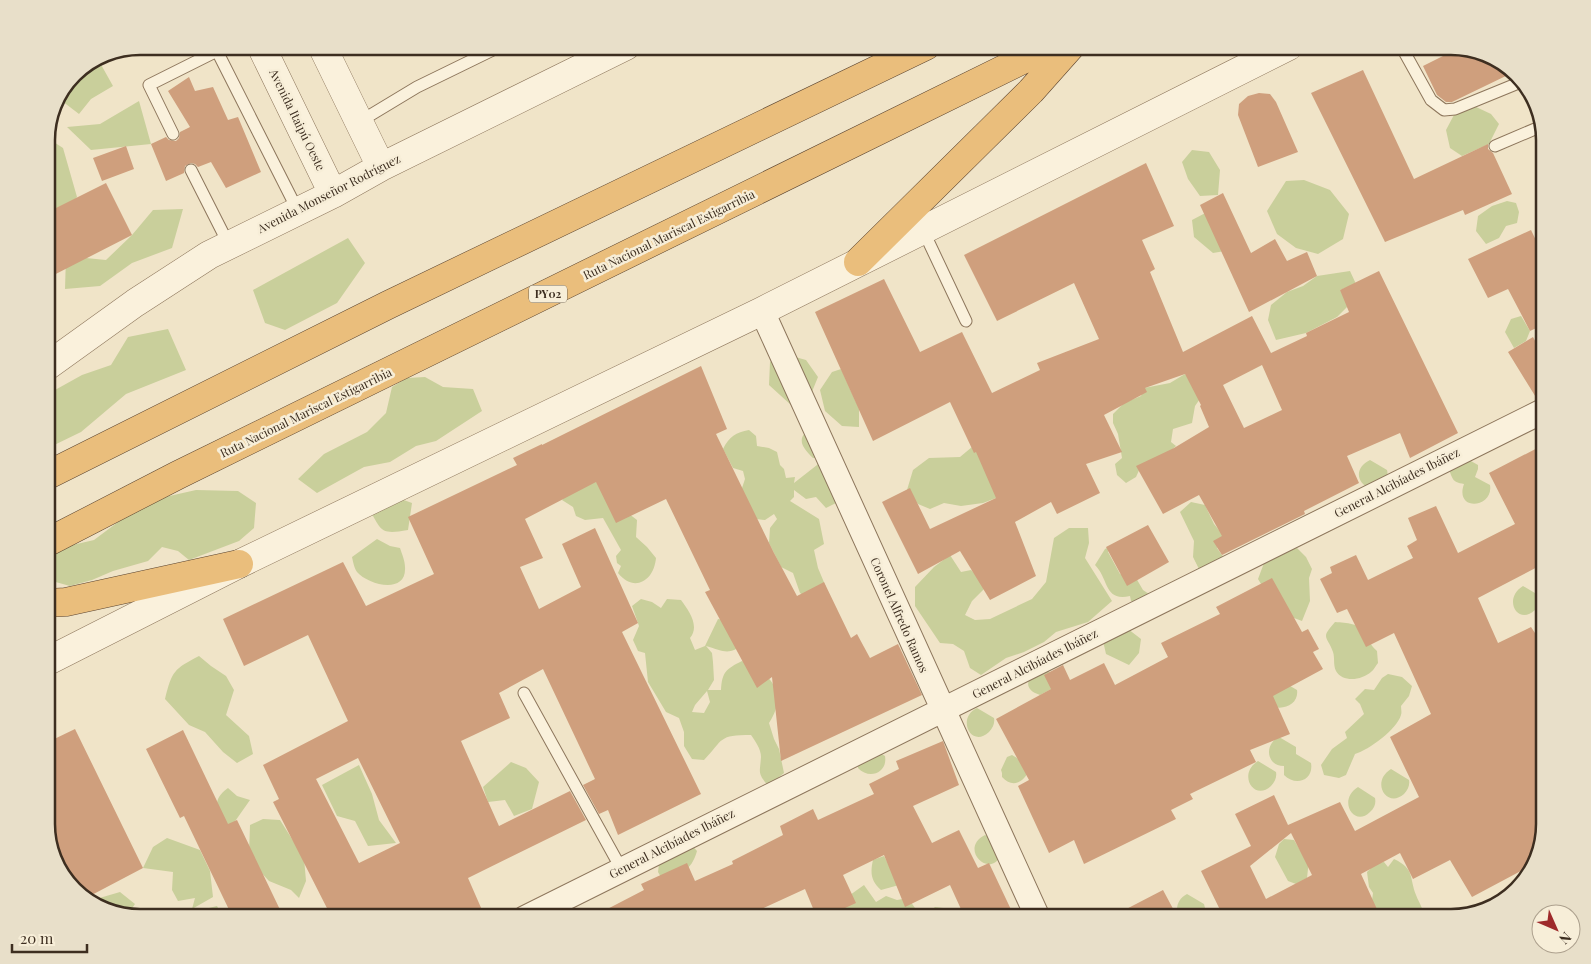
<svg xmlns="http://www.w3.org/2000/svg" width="1591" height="964" font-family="'Playfair Display',serif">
<rect width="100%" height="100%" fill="#f0e4c8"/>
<!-- green -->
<path fill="#c9cf9b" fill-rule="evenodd" d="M99 61 113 86 91 99 79 114 62 101C71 81 74 65 99 61Z
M139 101 151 144 91 150 67 127 100 124Z
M1474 106 1491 114 1499 124 1489 144 1462 156 1450 148 1446 130 1455 113Z
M46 137 63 148 77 197 61 217 46 207Z
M1192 150 1209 152 1220 170 1218 195 1200 196 1188 179 1182 162Z
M1304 180 1330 190 1349 214 1343 239 1318 254 1296 248 1277 234 1267 211 1286 181Z
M1507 201 1516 203 1519 212 1517 223 1506 226 1499 238 1486 244 1476 231 1478 216 1492 206Z
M183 209 172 248 132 263 100 286 65 289 66 256 106 260 132 235 153 210Z
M1213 209 1225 251 1213 253 1194 237 1192 220Z
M348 238 365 263 337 303 285 330 265 323 253 290Z
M1350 271 1356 284 1340 290 1352 302 1337 317 1306 333 1276 340 1268 320 1271 305 1287 292 1303 286 1317 276Z
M1521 316 1530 331 1526 341 1514 348 1505 332 1511 319Z
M168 329 186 370 126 394 81 432 46 449V395L82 375 111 365 128 337Z
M781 353 806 360 818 377 809 399 791 405 769 385 770 362Z
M841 369 859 409V427L842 426 825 411 820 390 832 372Z
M1185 374 1191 380 1202 396 1195 406 1192 423 1173 429 1171 442 1176 446 1163 458 1141 466 1136 477 1126 483 1117 475 1115 464 1122 458 1118 434 1113 423V414L1124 403 1141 396 1144 388 1170 383Z
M425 377 443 387 473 389 482 411 436 441 416 446 390 462 364 467 317 493 298 479 324 454 367 432 386 413 392 387 407 378Z
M813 425 846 498 826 508 816 497 806 499 794 490V497L790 501 819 519 824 544 814 550 818 568 826 587 809 599 800 593 793 573 781 567 769 543 770 528 777 519 774 514 765 520 749 518 738 500 745 479 743 471 733 468 723 449C729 437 736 432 749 430L756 436 757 446 769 448 777 452 780 465 784 469 786 478 795 477 794 483 817 465 823 458H813C799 444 797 438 813 425Z
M984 437 1002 478 996 498 983 503 961 506 944 503 930 509 918 504 907 490 913 470 929 458 960 457Z
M1460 455 1478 465V469L1475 477 1490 485C1494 508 1454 512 1464 484 1452 482 1453 479 1449 470Z
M1370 460 1387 470C1390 481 1379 484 1371 489 1355 483 1355 467 1370 460Z
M587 481 604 483 620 507 637 520 636 537 647 547 656 558C654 581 634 593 618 573L621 566 617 563 616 556 621 550 603 518 585 520 576 516 573 507 562 500 567 494Z
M196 490 238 491 256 503 254 528 239 541 189 560 178 551 162 547 148 561 113 571 92 580 70 586 52 581 48 559 64 547 94 540 130 513 165 497Z
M398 498 412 503 408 530C380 535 382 531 369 509Z
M1191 502 1205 505 1214 524 1223 535 1217 548 1224 558 1218 572 1199 569 1193 557 1194 541 1180 512Z
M1069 528H1088L1089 543 1085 558 1112 601 1088 622 1056 632 1044 642 1024 652 1006 658 981 675 970 668 964 651 953 644 940 643 915 606V587L934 567 950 555 961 572 971 570 980 578 984 589 972 601 965 615 975 620 990 619 1032 599 1046 582 1054 538Z
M377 539 390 546 400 548C402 554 405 561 405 567 407 595 368 585 357 572 354 568 353 561 352 557Z
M1116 543 1108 552 1120 574 1136 578 1143 590 1149 594 1139 605 1131 601 1130 596C1104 602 1109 579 1095 565L1105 549Z
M1297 548 1306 557 1312 569 1309 578 1310 601 1302 621 1278 612 1258 579 1264 563 1274 556Z
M1523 586 1540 596C1542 602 1539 606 1535 610 1518 626 1502 599 1523 586Z
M641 599 652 602 661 608 667 599 681 600C689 611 700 626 690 638L695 650 705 646 718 619 737 622 744 644C728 656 724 651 706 646L712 653 713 662 714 680 708 690H721C722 672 726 669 742 661 770 672 789 693 769 723L774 739 779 749 784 773 768 786C757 772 760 773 761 757 761 749 755 741 751 735 718 735 724 739 704 760L692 759 684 746V732L679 718 666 712 648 682 645 653 638 651 633 640 639 626 632 606ZM707 691 710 702 704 713 692 712 695 705Z
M1335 622C1347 623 1359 623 1366 634 1371 642 1369 644 1377 651L1378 663C1376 665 1374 670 1371 672 1362 680 1343 683 1336 671 1333 665 1335 658 1333 652 1327 635 1320 639 1335 622Z
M1128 629 1141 639 1139 653 1129 665 1106 654 1103 641Z
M199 656 211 666 226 676 234 690 226 715 249 736 253 754 237 763 223 752 205 732 189 725 165 699C172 671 174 669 199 656Z
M1039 666 1056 676 1053 688 1040 695C1021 689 1028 677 1039 666Z
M1388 674 1402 677 1412 686 1409 696 1401 706C1401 709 1402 712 1401 715 1397 729 1369 750 1355 754L1346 775 1339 778 1324 775 1321 765 1332 749 1347 738 1345 732 1364 714 1360 704 1355 699 1365 689 1374 690 1382 678Z
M1280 680 1297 690C1299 703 1286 710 1274 707L1270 689Z
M977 708 994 718C995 723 993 728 989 732 971 749 956 718 977 708Z
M1279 737 1296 747V754L1311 763C1314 780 1296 787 1284 775V766C1266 766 1264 744 1279 737Z
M877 751 885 756C888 773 869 780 858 768V763Z
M1012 755 1022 761 1030 769C1024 782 1013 789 1002 777V773L1001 770 1007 757Z
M1258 761 1276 772C1277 777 1275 782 1271 786 1254 802 1237 774 1258 761Z
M511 762 526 768 539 782 532 809 514 816 505 800 488 802 483 787Z
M359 765 372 794 379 820 396 843 368 846 355 821 337 816 322 785Z
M1391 769 1409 780C1410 785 1408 790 1404 794 1387 809 1370 782 1391 769Z
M1358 787 1375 798C1376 803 1375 808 1370 812 1354 828 1337 800 1358 787Z
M228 788 237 796 250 800 231 827 219 822C217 805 213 799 228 788Z
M263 819 280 820 304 858 306 881 299 898 291 890 269 881 258 869 249 854 250 825Z
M985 835 1002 845C1002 848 1001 854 1000 857 988 878 959 848 985 835Z
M167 838 200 850 210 871 213 897 192 909 195 898 178 901 172 890 173 872 143 868 153 847Z
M1284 839 1294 840 1300 850 1309 860 1307 878 1296 884 1288 881 1275 857 1279 844Z
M688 841 697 851C691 872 681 873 662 879L658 872 659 864Z
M884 856 899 885 881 890C871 881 870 873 873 860Z
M1394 859C1415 869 1409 877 1416 895 1420 905 1423 907 1424 918H1376L1371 908 1373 893 1369 887 1367 872 1376 863 1384 862 1388 867Z
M864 885 876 902 886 896 897 900 908 898 922 918H831L829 910Z
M120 892 135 904 128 914 92 904 96 899Z
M1187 894 1204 904 1205 908 1199 918H1179C1175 909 1177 899 1187 894Z
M217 906 223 918H192L201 910Z
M935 907 951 909 960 918H922Z"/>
<!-- building -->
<path fill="#cf9f7d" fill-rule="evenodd" d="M1441 46H1451L1498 59 1512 73 1452 102H1446L1437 95 1423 66 1445 55Z
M1363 70 1414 179 1488 144V149L1493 153 1512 194 1465 215 1463 210 1385 242 1311 93Z
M189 77 195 91 213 87 228 120 238 117 261 172 226 188 211 162 198 167 195 164 191 163 185 166 184 173 166 181 151 144 166 137 169 140 176 141 179 138 180 132 190 127 168 91Z
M1259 93 1270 94 1276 102 1298 152 1258 167 1238 115 1239 104 1248 96Z
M126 146 134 169 102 181 93 158Z
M1146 163 1174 226 1142 240 1155 269 1150 272 1183 352 1252 316 1271 353 1307 336 1306 333 1349 312 1340 290 1379 271 1458 433 1410 458 1400 433 1347 456 1359 483 1304 511 1305 514 1222 555 1213 541 1222 536 1199 495 1163 514 1136 466 1174 448 1209 427 1200 406 1201 405 1185 374 1145 388 1147 392 1104 415 1122 452 1086 464 1100 493 1057 514 1051 502 1015 522 1036 576 990 600 960 551 918 574 882 502 910 488 930 529 996 498 976 452 974 453 950 402 873 441 815 312 884 279 920 352 962 332 992 393 1040 370 1037 363 1099 339 1074 283 997 321 964 255ZM1262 365 1282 410 1244 428 1223 385Z
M106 183 132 235 46 279V213Z
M1223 193 1251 253 1275 239 1287 261 1307 252 1317 276 1249 312 1200 205Z
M1531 230 1545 259V324L1530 331 1508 289 1488 298 1468 259Z
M1533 337 1545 359V396L1537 399 1508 352Z
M701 366 727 429 716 434 774 553 797 596 824 582 851 638 857 634 870 658 898 644 922 695 781 761 772 677 757 688 705 592 710 590 666 499 616 523 596 482 525 519 543 558 520 567 539 609 581 587 562 544 595 528 638 623 622 632 701 794 618 835 608 810 599 814 583 785 595 779 543 669 499 693 510 718 461 741 499 826 570 791 586 820 468 878 482 910 466 918H332L273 802 279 799 263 765 348 721 308 635 244 666 223 619 343 562 366 606 434 574 408 517 517 465 513 458 542 444V445ZM358 758 400 843 359 863 316 779Z
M1545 444V563L1478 598 1498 643 1531 627 1545 648V824L1534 864 1472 897 1450 860 1413 879 1400 853 1361 874 1381 918H1224L1201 871 1251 846 1235 814 1274 795 1288 825 1340 802 1355 831 1419 797 1390 737 1431 714 1394 633 1366 647 1347 609 1337 613 1320 579 1332 573 1330 567 1356 555 1368 580 1413 558 1407 546 1417 540 1408 518 1436 506 1458 553 1515 524 1489 473ZM1291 833 1312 875 1266 899 1250 866Z
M1148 525 1169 562 1127 586 1106 547Z
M1272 578 1302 632 1308 629 1319 649 1313 652 1323 669 1273 696 1290 734 1250 750 1256 762 1190 794 1193 799 1171 810 1176 819 1084 864 1074 840 1049 853 1018 786 1029 780 996 719 1051 689 1044 675 1063 665 1070 680 1104 663 1115 685 1168 657 1161 643 1220 614 1216 607Z
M75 729 143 868 86 898 59 871 46 829V743Z
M183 730 228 824 237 820 284 918H233L184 816 180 818 146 749Z
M943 741 959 785 913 806 932 843 959 830 978 868 989 863 1015 918H965L950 885 905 907 884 855 843 875 856 903 823 918H817L805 889 742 918H590L644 890 641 884 687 863 695 881 733 864 732 861 783 835 780 826 813 809 818 820 874 794 869 784 899 769 896 761Z
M1163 890 1178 918H1109Z"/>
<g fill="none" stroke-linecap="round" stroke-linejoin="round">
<defs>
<path id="service" d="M1401 46 1431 100 1444 110 1455 109 1521 82
M359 122 417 87 501 46
M173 134 149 85 217 51 298 211
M1495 146 1542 126
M191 170 229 245
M923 230 966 321
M524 693 622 870"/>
<path id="minor" d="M762 311 1038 918
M525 918 1545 410"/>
<path id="tertiary" d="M261 46 333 194
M322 46 381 167
M46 367 135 303 209 255 333 194 381 167 626 46
M46 662 239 564 762 311 1289 46"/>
<path id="trunk" d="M858 262 1031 91 1071 46
M46 476 388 305 926 46
M46 543 178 475 1051 46
M46 603 66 602 239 564"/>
</defs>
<!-- service casing -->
<use href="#service" stroke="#8d765c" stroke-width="13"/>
<!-- minor casing -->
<use href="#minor" stroke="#8d765c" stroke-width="26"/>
<!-- tertiary casing -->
<use href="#tertiary" stroke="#8d765c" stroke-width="29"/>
<!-- trunk casing -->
<use href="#trunk" stroke="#5b4430" stroke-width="29"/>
<!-- service -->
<use href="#service" stroke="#faf1dc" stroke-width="11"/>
<!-- minor -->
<use href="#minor" stroke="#faf1dc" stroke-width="24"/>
<!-- tertiary -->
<use href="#tertiary" stroke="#faf1dc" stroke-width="28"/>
<!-- trunk -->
<use href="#trunk" stroke="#eabe7c" stroke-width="28"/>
</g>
<g text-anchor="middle" stroke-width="5" stroke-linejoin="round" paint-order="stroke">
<!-- shield labels -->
<rect fill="#f7eed8" stroke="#756857" stroke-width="1" x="529" y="285.5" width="38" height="17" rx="4"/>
<g font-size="11" font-weight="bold" fill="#3d2e20">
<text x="548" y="298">PY02</text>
</g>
<!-- street labels -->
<g font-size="12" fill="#3d2e20" stroke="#f7eed8">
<text transform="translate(297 120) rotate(64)" y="4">Avenida Itaipú Oeste</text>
<text transform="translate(329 194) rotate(-27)" y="4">Avenida Monseñor Rodríguez</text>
<text transform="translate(669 235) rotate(-26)" y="4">Ruta Nacional Mariscal Estigarribia</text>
<text transform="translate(306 413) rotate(-26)" y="4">Ruta Nacional Mariscal Estigarribia</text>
<text transform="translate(1397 483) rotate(-27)" y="4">General Alcibíades Ibáñez</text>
<text transform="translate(899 615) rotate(66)" y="4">Coronel Alfredo Ramos</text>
<text transform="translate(1035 664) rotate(-27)" y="4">General Alcibíades Ibáñez</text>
<text transform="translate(672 844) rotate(-27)" y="4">General Alcibíades Ibáñez</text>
</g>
</g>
<!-- crop -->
<path d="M0 0H1591V964H0ZM140 55H1451A85 85 0 0 1 1536 140V824A85 85 0 0 1 1451 909H140A85 85 0 0 1 55 824V140A85 85 0 0 1 140 55Z" fill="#e8dfc9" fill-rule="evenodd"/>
<path fill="none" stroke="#3d2e20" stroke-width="2.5" d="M140 55H1451A85 85 0 0 1 1536 140V824A85 85 0 0 1 1451 909H140A85 85 0 0 1 55 824V140A85 85 0 0 1 140 55Z"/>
<!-- north arrow -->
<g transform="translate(1556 929) rotate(135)"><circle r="24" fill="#f7eed8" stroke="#ada18e"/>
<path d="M0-4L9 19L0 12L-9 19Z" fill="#9e2a2b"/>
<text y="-8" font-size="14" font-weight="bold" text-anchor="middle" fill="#3d2e20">N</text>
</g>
<!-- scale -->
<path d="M12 944v8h75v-8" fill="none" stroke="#3d2e20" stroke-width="2.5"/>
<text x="20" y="944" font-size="15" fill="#3d2e20" stroke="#f7eed8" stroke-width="4" paint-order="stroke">20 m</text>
</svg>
